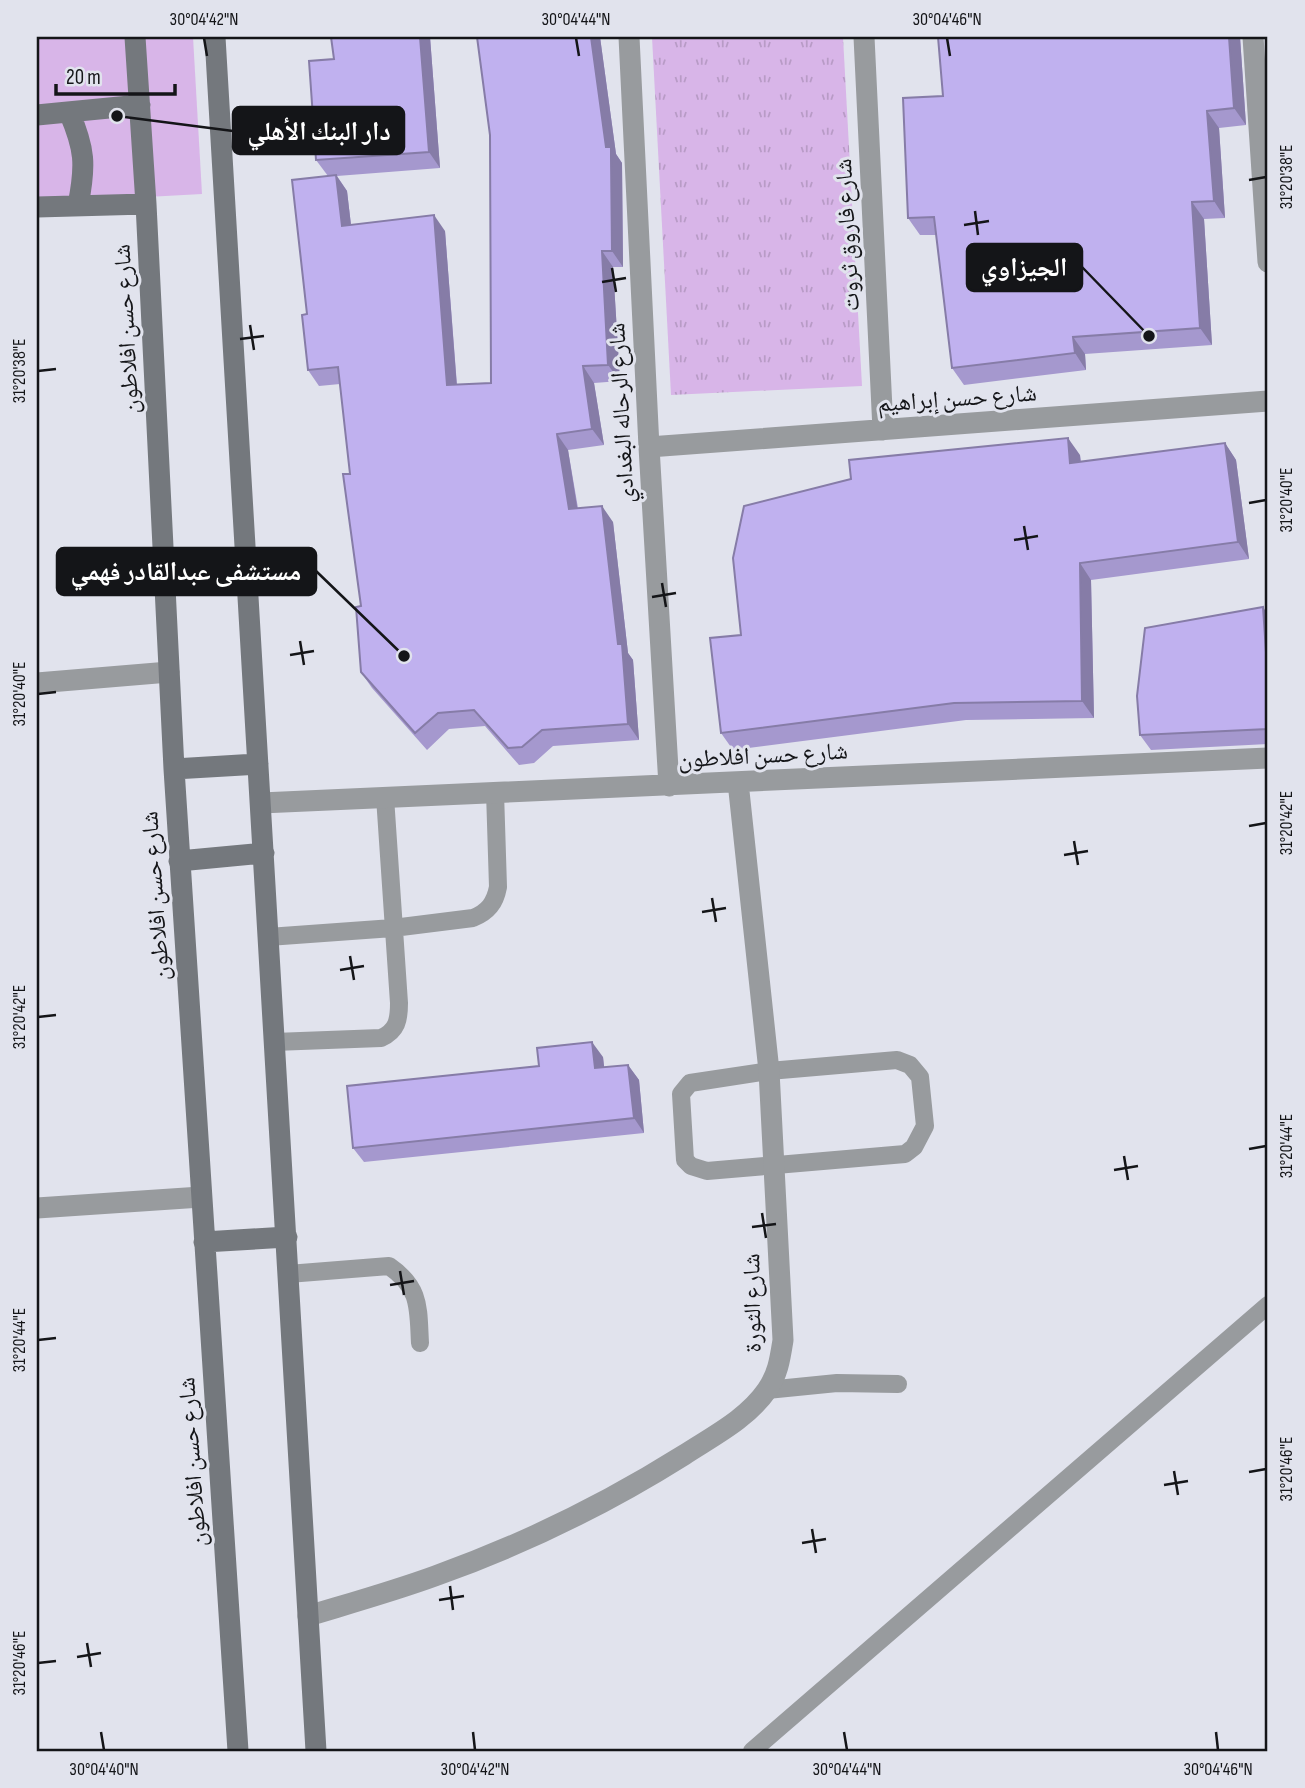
<svg xmlns="http://www.w3.org/2000/svg" width="1305" height="1788" font-family="'Sofia Sans Condensed','Noto Naskh Arabic',sans-serif">
<defs>
<pattern id="grass-tufts" width="24" height="20" patternUnits="userSpaceOnUse" patternTransform="scale(1.75)"><rect width="24" height="20" fill="#d8b5e8"/><path d="M3 7l-1-3M5 7V3M7 7l1-3M15 17l-1-3M17 17v-4M19 17l1-3" fill="none" stroke="#b89bc6"/></pattern>
</defs>
<rect width="100%" height="100%" fill="#e1e3ed"/>
<!-- grass -->
<path fill="url(#grass-tufts)" d="M652 37H843L862 386 671 395Z"/>
<!-- pitch -->
<path fill="#d8b5e8" d="M37 37H193L202 194 37 203Z"/>
<g fill="none" stroke-linecap="round" stroke-linejoin="round">
<!-- lane -->
<path stroke="#989b9e" stroke-width="18" d="M268 937 393 928 473 918C488 912 495 903 498 887L495 792
M274 1042 381 1038C397 1031 399 1020 399 1003L385 797
M897 1060 910 1065 920 1077 925 1126 914 1147 905 1154 707 1171 691 1166 685 1160 681 1094 690 1083 769 1071Z
M288 1274 389 1266C421 1288 418 1308 420 1343
M767 1390 837 1383 898 1384
M752 1751 1268 1305"/>
<!-- street -->
<path stroke="#989b9e" stroke-width="21" d="M629 37 649 447 669 786
M864 37 883 430
M1253 37 1268 262
M649 447 1268 401
M37 683 169 672
M261 803 1268 758
M37 1208 201 1197
M308 1616C351 1603 394 1591 435 1576 522 1545 606 1504 684 1455 713 1436 747 1419 767 1390 778 1374 780 1359 783 1340L769 1071 738 782"/>
<!-- secondary -->
<path stroke="#74787d" stroke-width="21" d="M135 37 146 204 174 769 238 1751
M215 37 316 1751
M69 112C85 149 86 165 78 205
M37 115 140 105
M37 207 146 204
M174 769 258 764
M179 861 264 853
M204 1242 287 1237"/>
</g>
<!-- wall -->
<path fill="#a598ce" d="M331 37H430L440 168 337 176 347 191 351 225 445 231 457 385 491 383 490 135 477 37H600L616 154 622 163 623 267H613L620 381 594 383 604 445 568 450 578 508 613 522 628 653 633 660 639 740 553 746 534 763 519 765 485 726 449 729 427 750 372 688 361 672V606L350 474 340 384 319 386 308 370 307 314 328 176 316 160 334 59Z
M1240 37 1246 125 1219 128 1225 218 1204 219 1212 345 1085 354 1086 370 964 385 952 368 936 235H920L908 218 943 96Z
M1225 443 1236 460 1249 559 1091 580 1094 718 966 720 733 750 721 733 741 635 1080 455 1081 462Z
M1268 615V744L1151 750 1140 735Z
M603 1057 604 1068 628 1065 639 1080 644 1133 364 1162 353 1148 539 1066Z"/>
<!-- shaded-wall -->
<path fill="#867ca7" d="M420 37H430L440 168 429 152Z
M591 37H600L616 154 622 163 623 267 612 251Z
M1229 37H1240L1246 125 1234 108Z
M1207 111 1219 128 1225 218 1214 201Z
M336 175 347 191 353 242 342 226Z
M1192 202 1204 219 1212 345 1200 328Z
M434 215 445 231 458 401 447 385Z
M602 251 613 267 620 381 608 365Z
M1073 337 1085 354 1086 370 1075 353Z
M583 366 594 383 604 445 592 429Z
M557 434 568 450 580 525 569 509Z
M1068 438 1080 455 1082 480 1070 463Z
M1225 443 1236 460 1249 559 1238 542Z
M602 506 613 522 628 653 633 660 639 740 628 724Z
M1080 563 1091 580 1094 718 1082 701Z
M1263 607 1268 615V682Z
M592 1042 603 1057 606 1083 595 1068Z
M628 1065 639 1080 644 1133 634 1118Z"/>
<!-- building -->
<path fill="#c0b1ef" stroke="#867ca7" stroke-width="2" d="M331 37H420L429 152 316 160 309 61 334 59Z
M477 37H591L606 147H611V157L612 251H602L608 365 583 366 592 429 557 434 569 509 602 506 618 644H622L628 724 542 730 522 747 508 748 474 710 438 713 415 733 361 672 356 607 361 606 343 474H350L338 367 308 370 302 315 307 314 292 180 336 175 342 226 434 215 447 385 491 383 490 135Z
M938 37H1229L1234 108 1207 111 1214 201 1192 202 1200 328 1073 337 1075 353 952 368 934 217 908 218 903 98 943 96Z
M1068 438 1070 463 1225 443 1238 542 1080 563 1082 701 954 703 721 733 710 638 741 635 733 558 744 506 851 479 849 460Z
M1263 607 1268 682V729L1140 735 1137 696 1145 628Z
M592 1042 595 1068 628 1065 634 1118 353 1148 347 1086 539 1066 537 1048Z"/>
<!-- ticks -->
<path fill="none" stroke="#141518" stroke-width="2.5" d="M204 38 207 56M576 38 579 56M947 38 950 56M1249 180 1266 177M975 211 978 235M964 225 989 221M612 268 616 292M602 282 626 278M250 325 254 350M240 339 264 336M38 371 56 369M1249 503 1266 500M1024 526 1028 550M1014 540 1038 536M662 583 666 607M652 597 676 593M300 641 304 665M290 655 314 651M38 694 56 692M1249 826 1266 823M1074 841 1078 865M1064 855 1088 851M712 898 716 922M702 912 726 908M350 956 354 980M340 970 364 966M38 1017 56 1015M1249 1149 1266 1146M1124 1156 1128 1180M1114 1170 1138 1166M762 1213 766 1238M752 1227 776 1224M400 1271 404 1295M390 1285 414 1281M38 1340 56 1338M1174 1471 1178 1495M1249 1472 1266 1469M1164 1485 1188 1481M812 1529 816 1553M802 1543 826 1539M450 1586 453 1610M439 1600 464 1596M87 1643 91 1667M77 1657 101 1653M38 1663 56 1661M101 1732 104 1750M473 1732 475 1750M844 1732 847 1750M1216 1732 1218 1750"/>
<g text-anchor="middle" stroke-width="6" stroke-linejoin="round" paint-order="stroke">
<!-- street labels -->
<g font-size="24" fill="#141518" stroke="#e1e3ed">
<text transform="translate(847 235) rotate(-93)" y="8">شارع فاروق ثروت</text>
<text transform="translate(126 329) rotate(-93)" y="8">شارع حسن افلاطون</text>
<text transform="translate(957 398) rotate(-4)" y="8">شارع حسن إبراهيم</text>
<text transform="translate(621 413) rotate(-93)" y="8">شارع الرحاله البغدادي</text>
<text transform="translate(763 755) rotate(-3)" y="8">شارع حسن افلاطون</text>
<text transform="translate(155 896) rotate(-94)" y="8">شارع حسن افلاطون</text>
<text transform="translate(752 1303) rotate(-91)" y="8">شارع الثورة</text>
<text transform="translate(192 1462) rotate(-94)" y="8">شارع حسن افلاطون</text>
</g>
</g>
<!-- callouts -->
<path fill="none" stroke="#141518" stroke-width="2.5" d="M117 116L233 131M1149 336L1082 267M404 656L316 571"/>
<g fill="#141518" stroke="#e1e3ed" stroke-width="2.5">
<circle cx="117" cy="116" r="7"/>
<circle cx="1149" cy="336" r="7"/>
<circle cx="404" cy="656" r="7"/>
</g>
<g fill="#141518" stroke="#141518" stroke-width="2.5">
<rect x="233" y="107" width="171" height="47" rx="7"/>
<rect x="967" y="244" width="115" height="47" rx="7"/>
<rect x="57" y="548" width="259" height="47" rx="7"/>
</g>
<g font-size="26" text-anchor="middle" font-weight="bold" fill="#fff">
<text x="319" y="140">دار البنك الأهلي</text>
<text x="1024" y="276">الجيزاوي</text>
<text x="186" y="580">مستشفى عبدالقادر فهمي</text>
</g>
<!-- border -->
<rect width="1305" height="1788" fill="none" stroke="#e1e3ed" stroke-width="77"/>
<!-- scale -->
<path d="M56 84v10h119v-10" fill="none" stroke="#141518" stroke-width="3.5"/>
<text x="66" y="84" font-size="21" fill="#141518" stroke="#e1e3ed" stroke-width="5" paint-order="stroke">20 m</text>
<rect x="38" y="38" width="1228" height="1712" fill="none" stroke="#141518" stroke-width="2.5"/>
<g font-size="18" text-anchor="middle" fill="#141518">
<text x="204" y="25">30°04'42"N</text>
<text x="576" y="25">30°04'44"N</text>
<text x="947" y="25">30°04'46"N</text>
<text transform="translate(1286 177) rotate(-90)" y="6">31°20'38"E</text>
<text transform="translate(19 371) rotate(-90)" y="6">31°20'38"E</text>
<text transform="translate(1286 500) rotate(-90)" y="6">31°20'40"E</text>
<text transform="translate(19 694) rotate(-90)" y="6">31°20'40"E</text>
<text transform="translate(1286 823) rotate(-90)" y="6">31°20'42"E</text>
<text transform="translate(19 1017) rotate(-90)" y="6">31°20'42"E</text>
<text transform="translate(1286 1146) rotate(-90)" y="6">31°20'44"E</text>
<text transform="translate(19 1340) rotate(-90)" y="6">31°20'44"E</text>
<text transform="translate(1286 1469) rotate(-90)" y="6">31°20'46"E</text>
<text transform="translate(19 1663) rotate(-90)" y="6">31°20'46"E</text>
<text x="104" y="1775">30°04'40"N</text>
<text x="475" y="1775">30°04'42"N</text>
<text x="847" y="1775">30°04'44"N</text>
<text x="1218" y="1775">30°04'46"N</text>
</g>
</svg>
